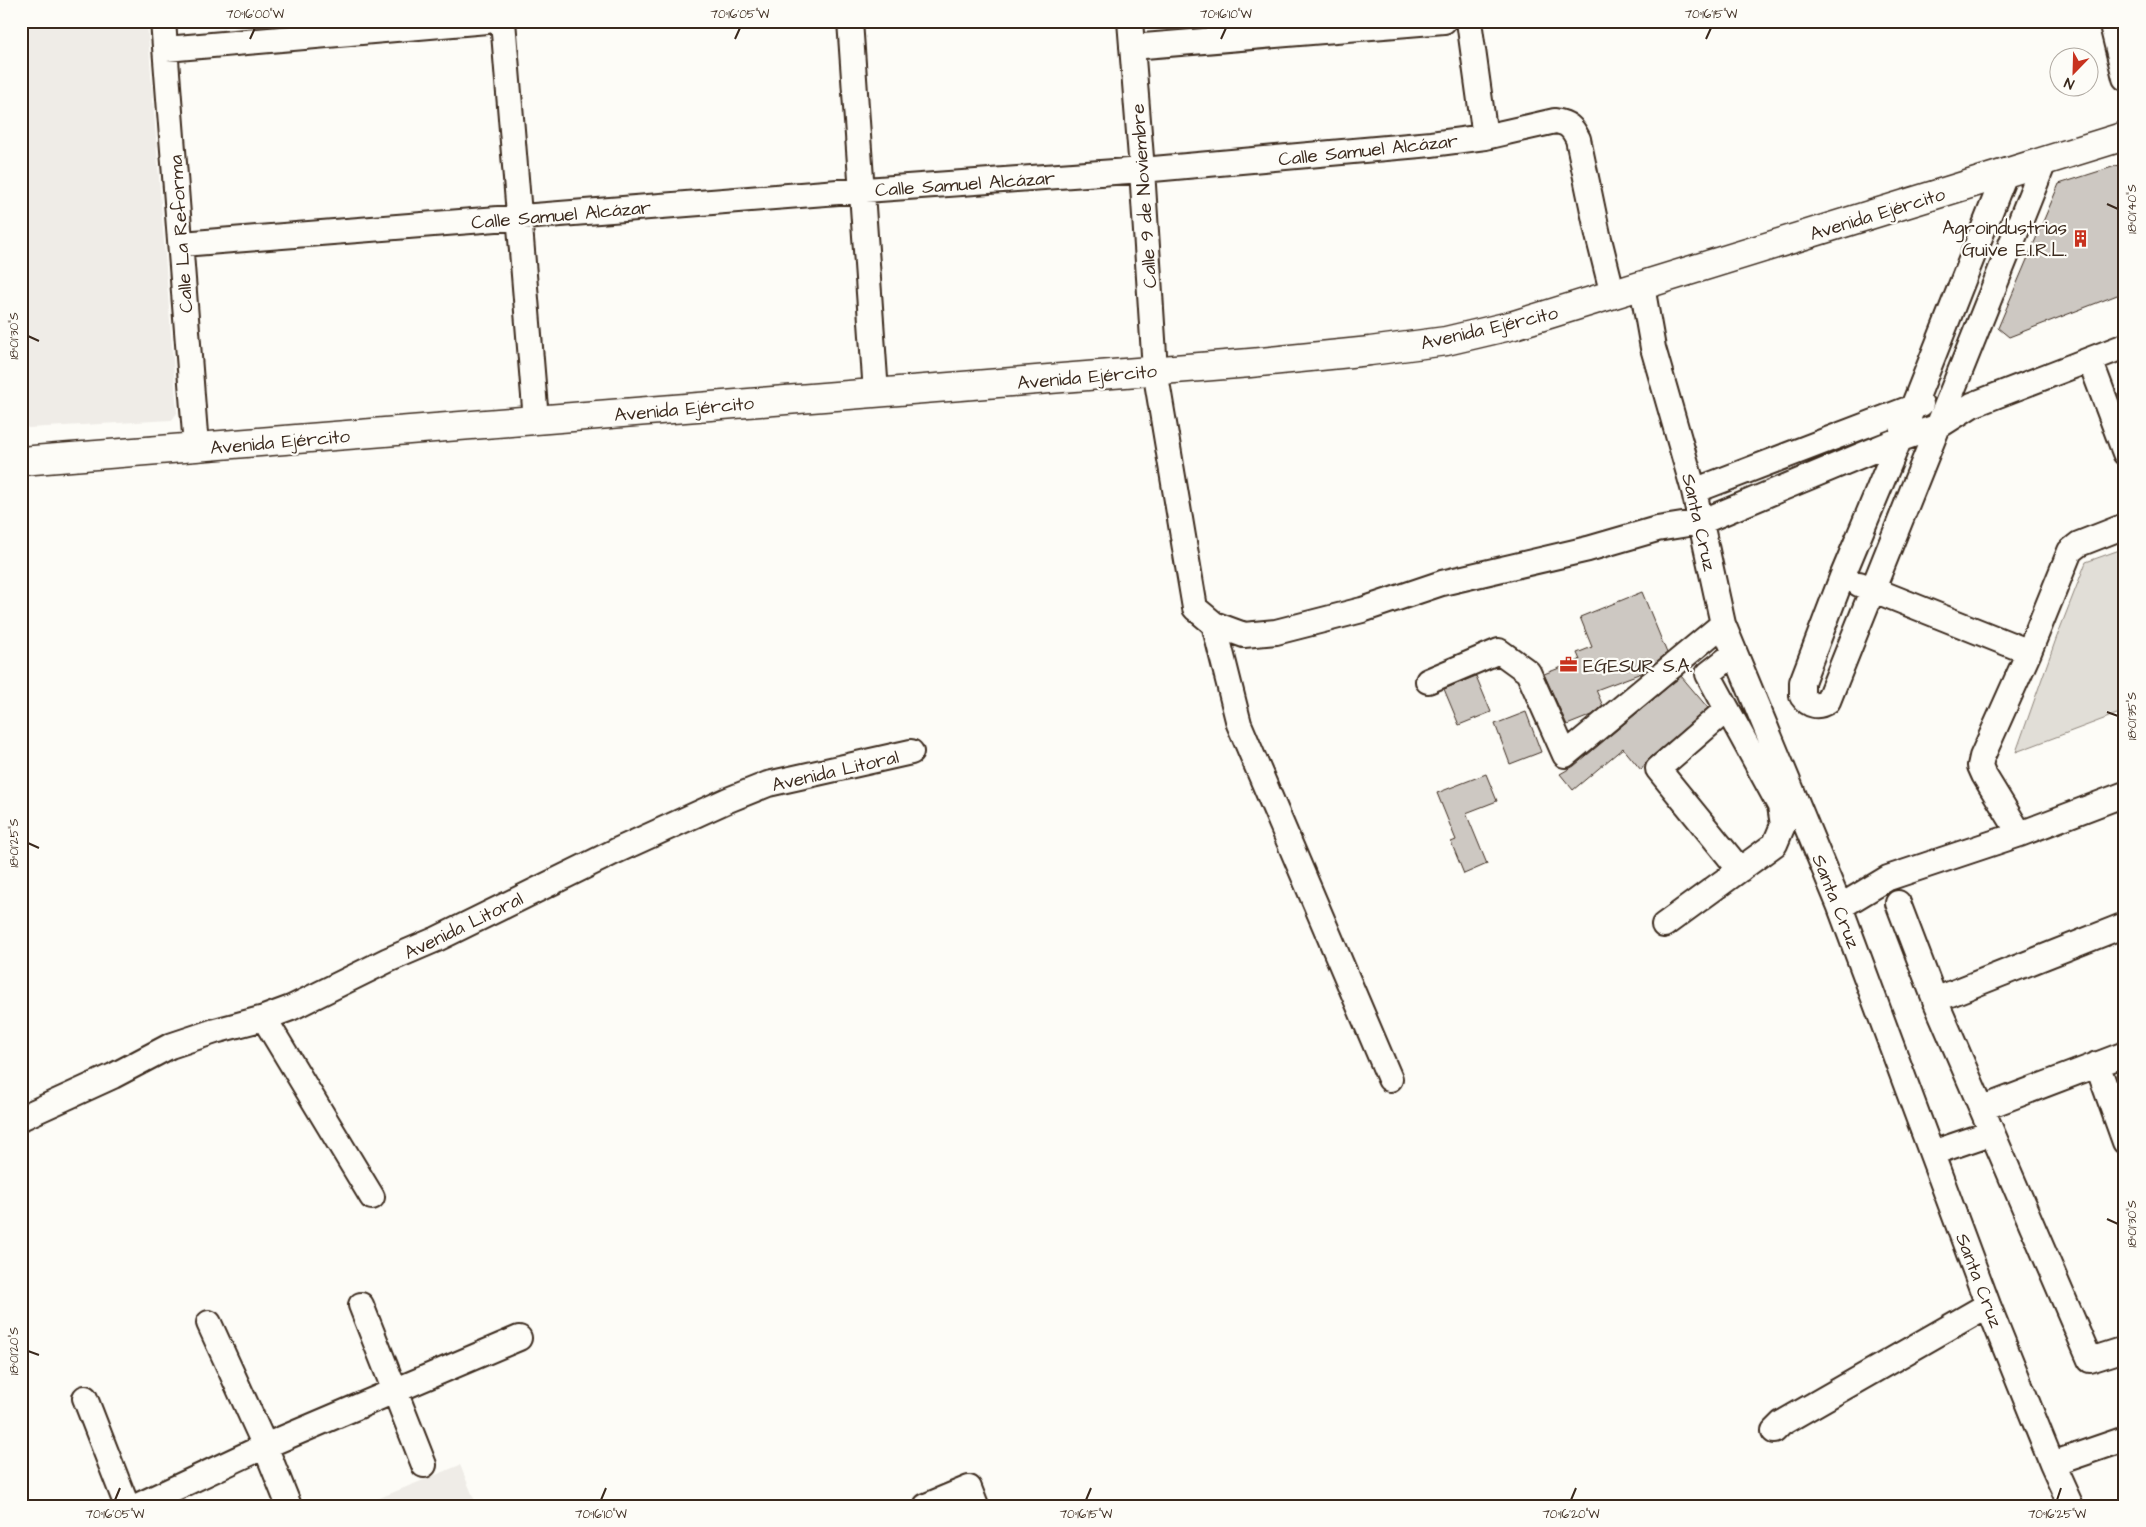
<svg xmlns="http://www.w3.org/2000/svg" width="2146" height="1527" font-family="'Architects Daughter',sans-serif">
<rect width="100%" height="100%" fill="#fdfcf7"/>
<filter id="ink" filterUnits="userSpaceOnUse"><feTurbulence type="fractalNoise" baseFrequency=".02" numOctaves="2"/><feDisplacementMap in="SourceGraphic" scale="10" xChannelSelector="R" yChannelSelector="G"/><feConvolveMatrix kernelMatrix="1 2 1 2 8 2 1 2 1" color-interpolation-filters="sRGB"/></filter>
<g filter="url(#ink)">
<!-- built -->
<path fill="#efece7" d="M21 21H147L177 413 172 420 28 428 24 424 21 391Z
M460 1465 477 1506H360Z"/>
<!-- green -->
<path fill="#e1ded7" stroke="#8e847a" d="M2125 548V711L2016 752 2056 639 2086 562Z"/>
<!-- building -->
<path fill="#cdc8c2" stroke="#3b2a1e" d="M2125 163V292L2009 337 1998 328 2059 184Z
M1642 592 1667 653 1644 672 1596 690 1603 706 1592 715 1567 725 1544 674 1580 660 1577 653 1592 647 1580 617Z
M1476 676 1491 712 1459 725 1444 689Z
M1681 676 1708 708 1649 759 1641 770 1623 748 1573 790 1560 774 1574 766Z
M1526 712 1541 752 1510 764 1495 724Z
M1486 774 1497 801 1466 813 1487 864 1464 874 1451 842 1456 840 1437 793Z"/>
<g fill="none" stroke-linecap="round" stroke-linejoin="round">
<defs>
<path id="minor" d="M163 21 196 447
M503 21 536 420
M850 21 876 393
M1130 21 1142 170 1155 370 1195 608 1214 624 1244 635 1276 632 1362 610 1442 583 1588 549 1657 529 1701 522 1898 440 1939 426 1972 405 2125 346
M1469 21 1485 137
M2111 21 2125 78
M1132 47 1444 21
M166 49 487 21
M2005 174 1913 407 1842 577 1802 682V696C1809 706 1818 708 1828 701L2044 162
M182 244 838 192 1142 170 1431 144 1485 137 1555 121C1568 123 1572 127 1578 139L1598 235 1613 295
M1642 286 1653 348 1694 491 1723 624 1840 907 1988 1305 2052 1464 2071 1506
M2090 360 2125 453
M1694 491 1921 404
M1859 584 2029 652
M1214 624 1239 724 1390 1079
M1428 681 1499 651 1528 672 1565 755 1723 624
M1727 709 1658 769 1740 870
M2020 834 1984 775 1980 766 1982 757 2029 652 2070 551 2079 544 2125 526
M1898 903 1935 1000 2090 1360 2125 1349
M1840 907 1888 878 2020 834 2125 794
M1664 925 1775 844 1783 825 1780 806 1708 674 1735 653
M1935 1000 2125 925
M264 1018 372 1197
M2097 1064 2125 1142
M1983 1108 2125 1054
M21 1118 113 1076 170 1046 215 1031 264 1018 291 1008 388 960 437 939 616 851 728 800 768 784 911 752
M1932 1153 1991 1133
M361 1305 424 1465
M209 1323 265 1446 289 1506
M85 1398 127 1506
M1774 1431 1782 1423 1988 1305
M2052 1464 2125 1439
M137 1506 265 1446 519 1338
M926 1506 969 1488 976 1506"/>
<path id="major" d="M21 461 1250 363 1370 351 1446 341 1514 325 2125 136"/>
</defs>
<!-- minor casing -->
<use href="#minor" stroke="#3b2a1e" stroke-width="28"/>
<!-- major casing -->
<use href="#major" stroke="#3b2a1e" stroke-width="31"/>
<!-- minor -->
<use href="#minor" stroke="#fdfcf7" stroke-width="24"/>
<!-- major -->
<use href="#major" stroke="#fdfcf7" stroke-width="28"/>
</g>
</g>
<!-- ticks -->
<path fill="none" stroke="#3b2a1e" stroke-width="2" d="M250 39 255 28M735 39 740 28M1221 39 1226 28M1706 39 1711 28M2107 204 2118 209M28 336 39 341M2107 712 2118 716M28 843 39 848M2107 1219 2118 1224M28 1351 39 1355M115 1500 120 1488M601 1500 606 1488M1086 1500 1091 1488M1571 1500 1576 1488M2057 1500 2061 1488"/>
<!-- icons -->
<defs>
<symbol id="building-bare" viewBox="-9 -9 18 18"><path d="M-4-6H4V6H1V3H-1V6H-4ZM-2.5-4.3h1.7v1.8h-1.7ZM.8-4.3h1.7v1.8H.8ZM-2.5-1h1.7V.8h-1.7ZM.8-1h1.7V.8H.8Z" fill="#c8321e" stroke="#fdfcf7" stroke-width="2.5" paint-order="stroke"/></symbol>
<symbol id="office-bare" viewBox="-9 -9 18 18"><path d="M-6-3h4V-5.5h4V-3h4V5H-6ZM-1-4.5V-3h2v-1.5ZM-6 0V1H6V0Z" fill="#c8321e" stroke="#fdfcf7" stroke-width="2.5" paint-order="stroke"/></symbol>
</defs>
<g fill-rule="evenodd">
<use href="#building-bare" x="2068" y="226" width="25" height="25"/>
<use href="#office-bare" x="1556" y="652" width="25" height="25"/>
</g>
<g text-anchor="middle" stroke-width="4.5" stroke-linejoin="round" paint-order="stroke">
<!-- street labels -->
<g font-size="19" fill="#3b2a1e" stroke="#fdfcf7">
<text transform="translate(1368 149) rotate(-6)" y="7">Calle Samuel Alcázar</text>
<text transform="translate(965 183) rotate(-4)" y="7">Calle Samuel Alcázar</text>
<text transform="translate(1143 196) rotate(-94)" y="7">Calle 9 de Noviembre</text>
<text transform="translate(1877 213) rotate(-17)" y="7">Avenida Ejército</text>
<text transform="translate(561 214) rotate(-5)" y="7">Calle Samuel Alcázar</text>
<text transform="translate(180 234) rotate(-94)" y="7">Calle La Reforma</text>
<text transform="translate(1489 327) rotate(-13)" y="7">Avenida Ejército</text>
<text transform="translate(1087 376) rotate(-5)" y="7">Avenida Ejército</text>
<text transform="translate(684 408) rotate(-5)" y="7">Avenida Ejército</text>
<text transform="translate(280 441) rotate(-5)" y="7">Avenida Ejército</text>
<text transform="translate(1700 522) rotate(77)" y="7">Santa Cruz</text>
<text transform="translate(835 770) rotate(-13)" y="7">Avenida Litoral</text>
<text transform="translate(1837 901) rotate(68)" y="7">Santa Cruz</text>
<text transform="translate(463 925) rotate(-26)" y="7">Avenida Litoral</text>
<text transform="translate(1980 1280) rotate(69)" y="7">Santa Cruz</text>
</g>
<!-- poi labels -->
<g font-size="19" fill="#3b2a1e" stroke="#fdfcf7" text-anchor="end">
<text x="2067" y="234">Agroindustrias<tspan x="2067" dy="22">Guive E.I.R.L.</tspan></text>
<text x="1583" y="672" text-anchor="start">EGESUR S.A.</text>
</g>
</g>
<!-- margin -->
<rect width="2146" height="1527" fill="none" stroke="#fdfcf7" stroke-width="55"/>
<!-- north arrow -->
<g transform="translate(2074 72) rotate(203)"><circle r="24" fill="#fdfcf7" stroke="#afa8a0"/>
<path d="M0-4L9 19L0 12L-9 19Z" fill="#c8321e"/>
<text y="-8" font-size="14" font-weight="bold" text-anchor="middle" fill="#3b2a1e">N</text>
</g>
<rect x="28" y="28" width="2090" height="1472" fill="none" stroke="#3b2a1e" stroke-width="2"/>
<g font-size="12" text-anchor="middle" fill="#3b2a1e">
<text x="255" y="18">70°16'00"W</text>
<text x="740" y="18">70°16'05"W</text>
<text x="1226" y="18">70°16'10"W</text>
<text x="1711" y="18">70°16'15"W</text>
<text transform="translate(2132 209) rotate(-90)" y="4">18°01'40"S</text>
<text transform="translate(14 336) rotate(-90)" y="4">18°01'30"S</text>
<text transform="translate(2132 716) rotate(-90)" y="4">18°01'35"S</text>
<text transform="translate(14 843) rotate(-90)" y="4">18°01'25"S</text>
<text transform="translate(2132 1224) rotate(-90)" y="4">18°01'30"S</text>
<text transform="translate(14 1351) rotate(-90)" y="4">18°01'20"S</text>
<text x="115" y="1518">70°16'05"W</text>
<text x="601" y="1518">70°16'10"W</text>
<text x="1086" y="1518">70°16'15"W</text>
<text x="1571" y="1518">70°16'20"W</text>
<text x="2057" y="1518">70°16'25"W</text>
</g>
</svg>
